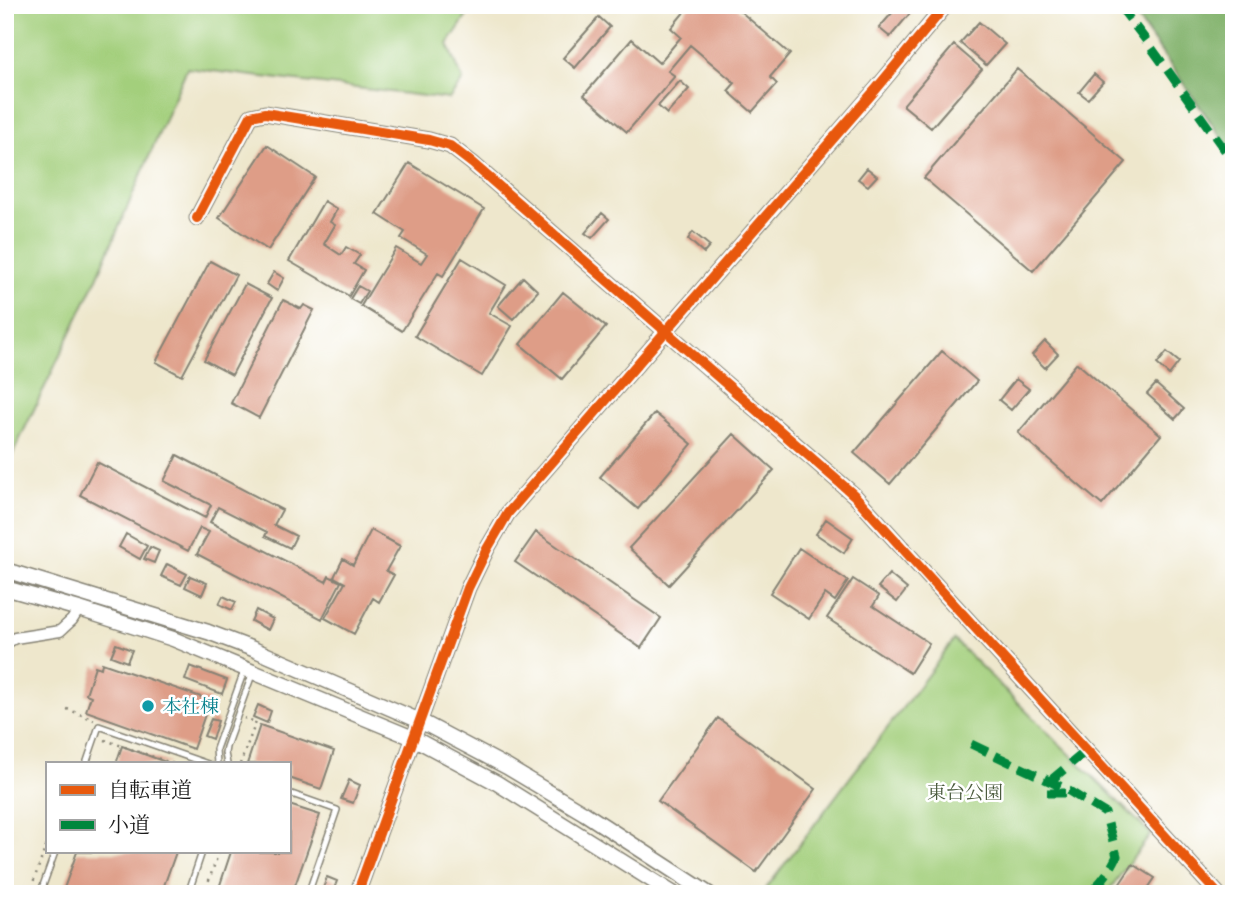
<svg xmlns="http://www.w3.org/2000/svg" width="1239" height="899" font-family="'Old Standard TT','Noto Serif JP',serif">
<rect width="100%" height="100%" fill="#fff"/>
<filter id="ink" filterUnits="userSpaceOnUse"><feTurbulence type="fractalNoise" baseFrequency=".0143" numOctaves="2"/><feDisplacementMap in="SourceGraphic" scale="14" xChannelSelector="R" yChannelSelector="G"/><feConvolveMatrix kernelMatrix="1 2 1 2 8 2 1 2 1" color-interpolation-filters="sRGB"/></filter>
<filter id="wash" filterUnits="userSpaceOnUse"><feTurbulence type="fractalNoise" baseFrequency=".00686" numOctaves="4" result="noise"/><feDisplacementMap in="SourceGraphic" scale="28" xChannelSelector="R" yChannelSelector="G"/><feGaussianBlur stdDeviation="1.57" result="paint"/><feColorMatrix in="noise" values="0 0 0 0 0 0 0 0 0 0 0 0 0 0 0 0 0 1.4 0 .05"/><feComposite in="paint" operator="in"/></filter>
<g filter="url(#wash)">
<rect width="100%" height="100%" fill="#eee7cc"/>
<!-- green -->
<path fill="#a3cf7c" stroke="#60764c" stroke-width="2" d="M5 5H474L448 44 463 80 449 99 187 68 97 278 5 470Z
M954 640 1151 834 1106 894H762Z"/>
<!-- forest -->
<path fill="#82b26c" stroke="#4f6744" stroke-width="2" d="M1128 5H1234V155Z"/>
<g id="blocks">
<!-- building -->
<path fill="#de9d87" d="M690 5H733L790 54 770 77 777 84 752 112 728 91 735 83 690 45 668 71 675 76 627 132 584 95 632 39 659 63 681 37 671 28Z
M899 5H917L890 37 879 28Z
M599 17 610 27 575 68 563 58Z
M979 22 1005 44 986 65 960 43Z
M954 45 982 69 931 128 903 105Z
M1017 69 1126 162 1033 271 924 178Z
M1094 74 1103 82 1088 99 1079 92Z
M680 81 689 89 667 114 658 106Z
M267 145 315 177 268 250 219 218Z
M409 163 484 209 443 276 438 273 402 331 361 306 396 248 421 263 427 254 401 238 405 232 377 214Z
M867 168 877 176 868 186 858 179Z
M324 201 337 209 330 222 335 225 324 244 341 255 346 247 360 255 354 264 364 270 349 296 289 261Z
M602 213 609 219 592 238 585 233Z
M693 232 710 246 704 253 688 239Z
M462 258 506 285 489 313 512 326 482 376 415 336Z
M210 261 236 275 182 376 156 362Z
M274 272 284 278 277 291 267 284Z
M523 277 538 291 513 319 498 306Z
M245 284 272 298 232 375 204 360Z
M358 286 367 291 359 304 350 299Z
M563 292 606 327 562 379 520 344Z
M283 300 301 309 304 305 314 310 259 418 231 403Z
M1045 341 1058 354 1045 368 1032 355Z
M942 351 977 381 890 484 854 453Z
M1167 352 1179 362 1169 375 1157 364Z
M1077 363 1161 435 1102 505 1018 433Z
M1016 379 1029 389 1011 410 999 400Z
M1156 384 1184 409 1175 419 1147 394Z
M655 413 692 444 638 509 600 477Z
M734 434 774 470 669 585 629 548Z
M177 455 282 510 274 525 296 536 290 548 265 536 267 532 218 507 210 522 326 582 329 576 341 582 322 619 197 554 209 532 200 528 188 551 80 495 97 462 205 518 211 505 164 481Z
M826 519 853 538 844 553 816 534Z
M371 530 400 546 386 571 394 575 379 602 373 598 354 634 325 618 345 583 334 577 343 559 353 565Z
M536 532 661 618 641 648 515 562Z
M126 534 147 546 140 559 119 547Z
M150 547 159 551 154 563 144 559Z
M799 548 848 581 835 601 825 594 809 619 770 593Z
M167 564 187 574 181 585 161 576Z
M889 574 907 589 897 602 878 587Z
M190 576 207 583 202 595 185 587Z
M853 579 879 596 873 606 929 643 910 673 827 618Z
M223 596 236 602 232 610 219 604Z
M256 610 273 619 268 630 251 621Z
M116 644 132 650 127 662 111 656Z
M102 663 210 700 193 749 86 711 91 696 86 694 95 666 101 668Z
M190 666 227 680 222 694 185 680Z
M258 705 271 711 267 723 253 717Z
M718 718 816 789 756 872 658 801Z
M211 719 218 721 212 739 204 736Z
M260 725 334 751 321 789 289 778V764H247Z
M122 746 171 764H116Z
M349 780 360 785 353 803 341 799Z
M289 805 320 815 292 894H217L231 852H289Z
M77 852H176L161 894H62Z
M1133 864 1155 878 1144 894H1113Z
M327 877 337 881 332 894H321Z"/>
</g>
</g>
<g filter="url(#ink)">
<use href="#blocks" fill-opacity="0" stroke="#858274" stroke-width="2"/>
<g fill="none" stroke-linecap="round" stroke-linejoin="round">
<defs>
<path id="service" d="M86 764 99 726 208 764
M217 764 216 749 244 671
M227 764 225 753 226 747 253 672
M289 793 337 810 308 894
M40 894 55 852
M188 894 202 852"/>
<path id="minor" d="M5 644 15 638 60 631 72 620 79 609"/>
<path id="tertiary" d="M197 218 251 116 265 113 429 140 450 146 472 163 854 495 1218 894
M5 570 208 632 253 649 420 721 507 767 584 813 709 894
M5 588 79 609 173 639 413 738 497 783 674 894
M357 894 468 588 487 549 508 513 877 88 946 5"/>
</defs>
<!-- service casing -->
<use href="#service" stroke="#858274" stroke-width="8"/>
<!-- minor casing -->
<use href="#minor" stroke="#858274" stroke-width="13"/>
<!-- tertiary casing -->
<use href="#tertiary" stroke="#858274" stroke-width="17"/>
<!-- path -->
<path stroke="#858274" stroke-width="2.5" stroke-dasharray="2 5" stroke-linecap="butt" d="M67 709 94 720
M105 740 174 764
M240 764 256 722 244 718
M29 894 47 843
M204 894 219 852"/>
<!-- service -->
<use href="#service" stroke="#fff" stroke-width="5"/>
<!-- minor -->
<use href="#minor" stroke="#fff" stroke-width="10"/>
<!-- tertiary -->
<use href="#tertiary" stroke="#fff" stroke-width="14"/>
<!-- quiet -->
<path stroke="#00873e" stroke-width="9" stroke-dasharray="18 9" stroke-linecap="butt" d="M1119 5 1148 43 1234 163
M971 744 1064 788 1105 813 1117 856C1110 871 1101 883 1088 894
M1050 781 1087 750
M1047 793H1072"/>
<defs>
<path id="cycleway" d="M197 218 251 116 265 113 429 140 450 146 472 163 854 495 1218 894
M357 894 468 588 487 549 508 513 877 88 946 5"/>
</defs>
<!-- cycleway casing -->
<use href="#cycleway" stroke="#fff" stroke-width="15"/>
<!-- cycleway -->
<use href="#cycleway" stroke="#e8590c" stroke-width="10"/>
</g>
</g>
<!-- markers -->
<circle fill="#0f9aa8" stroke="#fff" stroke-width="2.5" cx="148" cy="706" r="7"/>
<g text-anchor="middle" stroke-width="5" stroke-linejoin="round" paint-order="stroke">
<!-- culture labels -->
<g font-size="19" fill="#0d838f" stroke="#fff" text-anchor="start">
<text x="162" y="713">本社棟</text>
</g>
<!-- park labels -->
<g font-size="19" fill="#4b5b3e" stroke="#fff">
<text x="965" y="799">東台公園</text>
</g>
</g>
<!-- margin -->
<rect width="1239" height="899" fill="none" stroke="#fff" stroke-width="28"/>
<!-- legend -->
<rect x="46" y="762" width="245" height="91" fill="#ffffff" stroke="#a4a4a4" stroke-width="2"/>
<rect x="60" y="785" width="35" height="10" fill="#e8590c" stroke="#a4a4a4" stroke-width="2"/>
<text x="108" y="797" font-size="21" fill="#1c1c1c">自転車道</text>
<rect x="60" y="820" width="35" height="10" fill="#00873e" stroke="#a4a4a4" stroke-width="2"/>
<text x="108" y="832" font-size="21" fill="#1c1c1c">小道</text>
</svg>
